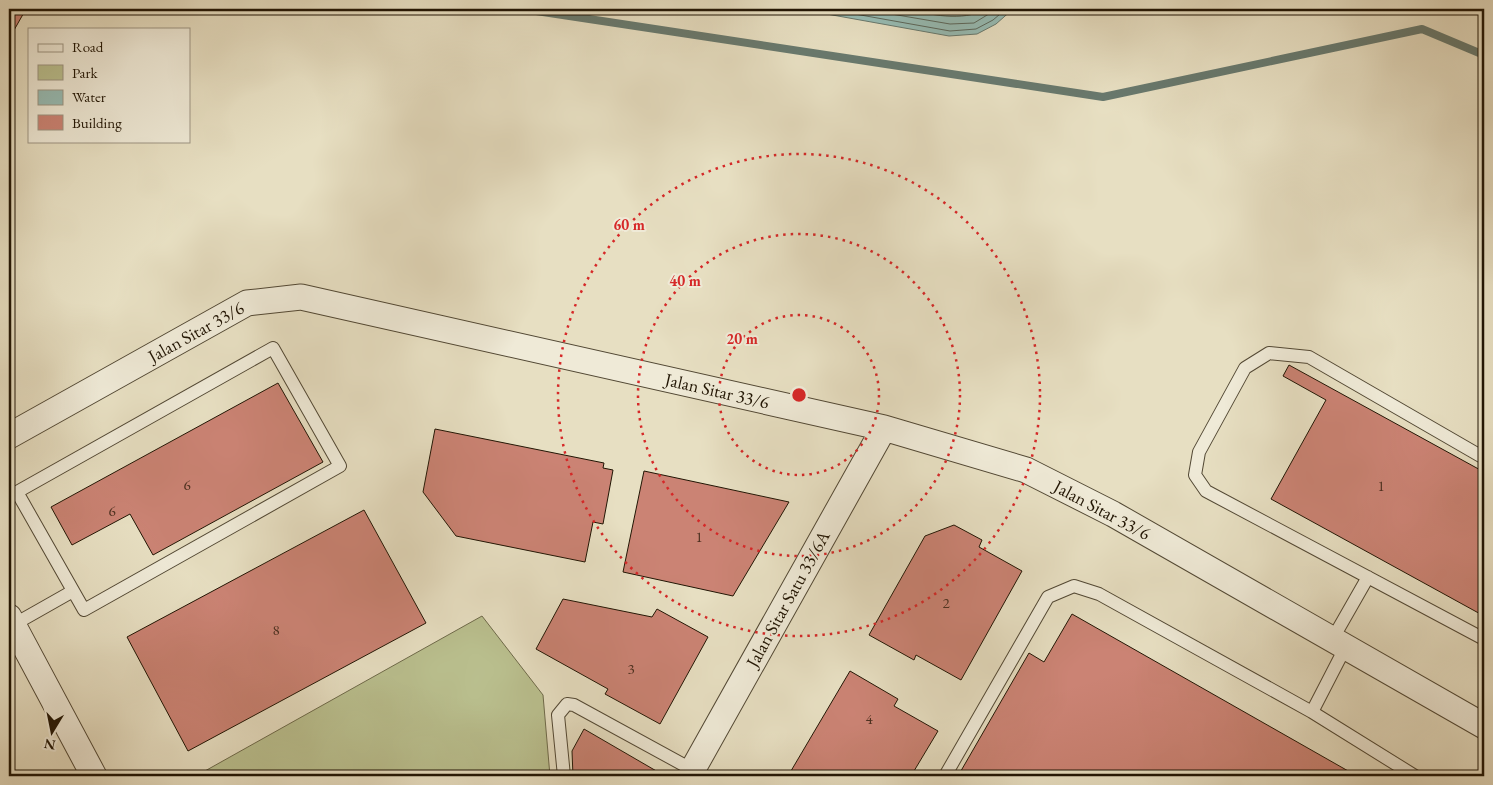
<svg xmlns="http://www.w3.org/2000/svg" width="1493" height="785" font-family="'EB Garamond',serif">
<rect width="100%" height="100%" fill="#e7dfc2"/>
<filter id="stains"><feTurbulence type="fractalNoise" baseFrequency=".004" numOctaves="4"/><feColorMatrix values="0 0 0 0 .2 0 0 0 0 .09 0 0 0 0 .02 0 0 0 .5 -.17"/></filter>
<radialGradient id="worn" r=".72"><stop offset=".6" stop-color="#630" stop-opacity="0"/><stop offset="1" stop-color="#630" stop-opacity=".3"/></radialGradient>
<!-- green -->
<path fill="#bac08f" stroke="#6e6a4a" d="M482 616 543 695 550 776H196Z"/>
<!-- water -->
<path fill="#97bcb4" stroke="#68796e" d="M799 9H1013L996 24 977 34 949 36Z"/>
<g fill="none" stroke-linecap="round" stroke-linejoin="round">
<!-- shore -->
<path stroke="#5c685c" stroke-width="1" d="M827 9 950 31 976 29 993 20 1006 9
M862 9 950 24 974 23 997 9
M905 9C932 14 960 23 986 9"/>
<!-- stream -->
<path stroke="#68796e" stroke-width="8" d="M523 9 1103 97 1422 29 1484 55"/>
</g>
<!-- building -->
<path fill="#cb8374" stroke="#211504" d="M9 9H26L9 39Z
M1289 365 1484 472V616L1271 499 1326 400 1283 376Z
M278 383 323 462 153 555 130 514 72 545 51 507Z
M435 429 604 463 603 468 613 470 603 524 593 522 585 562 456 536 423 492Z
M644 471 789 502 733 596 623 572Z
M364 510 426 623 188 751 127 637Z
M954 525 982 540 979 547 1022 571 961 680 916 655 914 660 869 635 925 536Z
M563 599 652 617 657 609 708 637 660 724 605 694 608 689 536 649Z
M1072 614 1357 776H958L1029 653 1044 662Z
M850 671 898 699 894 706 938 731 911 776H788Z
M584 729 665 776H573L572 751Z"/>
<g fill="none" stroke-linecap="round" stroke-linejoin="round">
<defs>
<path id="lane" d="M273 348 340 466 84 610 17 492Z
M1484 458 1309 357 1269 353 1245 368 1199 452 1195 475 1206 491 1484 639
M13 625 73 591
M1332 640 1368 577
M1312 712 1345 648
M564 776 558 715 567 704 574 705 704 776
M945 776 1048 597 1074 586 1099 594 1312 712 1415 776"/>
<path id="street" d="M9 436 247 303 301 297 884 428 1026 470 1113 514 1484 726
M9 617 94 776
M693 769 884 428"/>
</defs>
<!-- lane casing -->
<use href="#lane" stroke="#524834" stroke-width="14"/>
<!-- street casing -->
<use href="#street" stroke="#524834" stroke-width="27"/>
<!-- lane -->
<use href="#lane" stroke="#efead7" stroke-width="12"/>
<!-- street -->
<use href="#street" stroke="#efead7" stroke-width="25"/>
</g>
<!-- distance rings -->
<g fill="none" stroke="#d62828" stroke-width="2.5" stroke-dasharray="2.5 5">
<circle cx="799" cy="395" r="80"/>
<circle cx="799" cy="395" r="161"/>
<circle cx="799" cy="395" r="241"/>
</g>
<g text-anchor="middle" stroke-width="4" stroke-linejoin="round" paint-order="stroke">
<!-- number labels -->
<g font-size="15" fill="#4c3020">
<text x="187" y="490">6</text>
<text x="1381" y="491">1</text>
<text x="112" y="516">6</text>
<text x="699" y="542">1</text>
<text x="946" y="608">2</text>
<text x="276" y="635">8</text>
<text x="631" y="674">3</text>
<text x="869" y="724">4</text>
</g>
<!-- street labels -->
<g font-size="18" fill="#211504" stroke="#efead7">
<text transform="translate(196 332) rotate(-29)" y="6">Jalan Sitar 33/6</text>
<text transform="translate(717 391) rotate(13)" y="6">Jalan Sitar 33/6</text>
<text transform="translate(1102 510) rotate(28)" y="6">Jalan Sitar 33/6</text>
<text transform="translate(788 599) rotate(-61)" y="6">Jalan Sitar Satu 33/6A</text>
</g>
</g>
<circle cx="799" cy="395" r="8" fill="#d62828" stroke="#efead7" stroke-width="2.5"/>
<g font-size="15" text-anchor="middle" font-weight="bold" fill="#d62828" stroke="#efead7" stroke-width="4" stroke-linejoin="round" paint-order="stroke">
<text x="629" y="230">60 m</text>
<text x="685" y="286">40 m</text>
<text x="742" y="344">20 m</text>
</g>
<!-- margin -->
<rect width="1493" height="785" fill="none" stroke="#e7dfc2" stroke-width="30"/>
<rect x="10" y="10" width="1473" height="765" fill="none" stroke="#211504" stroke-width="2.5"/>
<rect x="15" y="15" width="1463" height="755" fill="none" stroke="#211504"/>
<!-- legend -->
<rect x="28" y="28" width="162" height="115" fill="#efead7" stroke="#9d9583"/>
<rect x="38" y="44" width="25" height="8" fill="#efead7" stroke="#9d9583"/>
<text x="72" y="52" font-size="15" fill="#211504">Road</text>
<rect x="38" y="65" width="25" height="15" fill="#bac08f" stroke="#9d9583"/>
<text x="72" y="78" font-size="15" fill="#211504">Park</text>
<rect x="38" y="90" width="25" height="15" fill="#97bcb4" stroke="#9d9583"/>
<text x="72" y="102" font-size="15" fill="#211504">Water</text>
<rect x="38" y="115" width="25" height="15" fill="#cb8374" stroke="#9d9583"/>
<text x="72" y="128" font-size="15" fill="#211504">Building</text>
<!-- north arrow -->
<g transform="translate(52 732) rotate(190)" stroke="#efead7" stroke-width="4" paint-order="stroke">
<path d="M0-4L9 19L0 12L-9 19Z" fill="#211504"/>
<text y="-8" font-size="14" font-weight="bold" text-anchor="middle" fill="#211504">N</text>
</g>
<rect width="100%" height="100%" filter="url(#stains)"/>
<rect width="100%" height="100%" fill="url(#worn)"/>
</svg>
